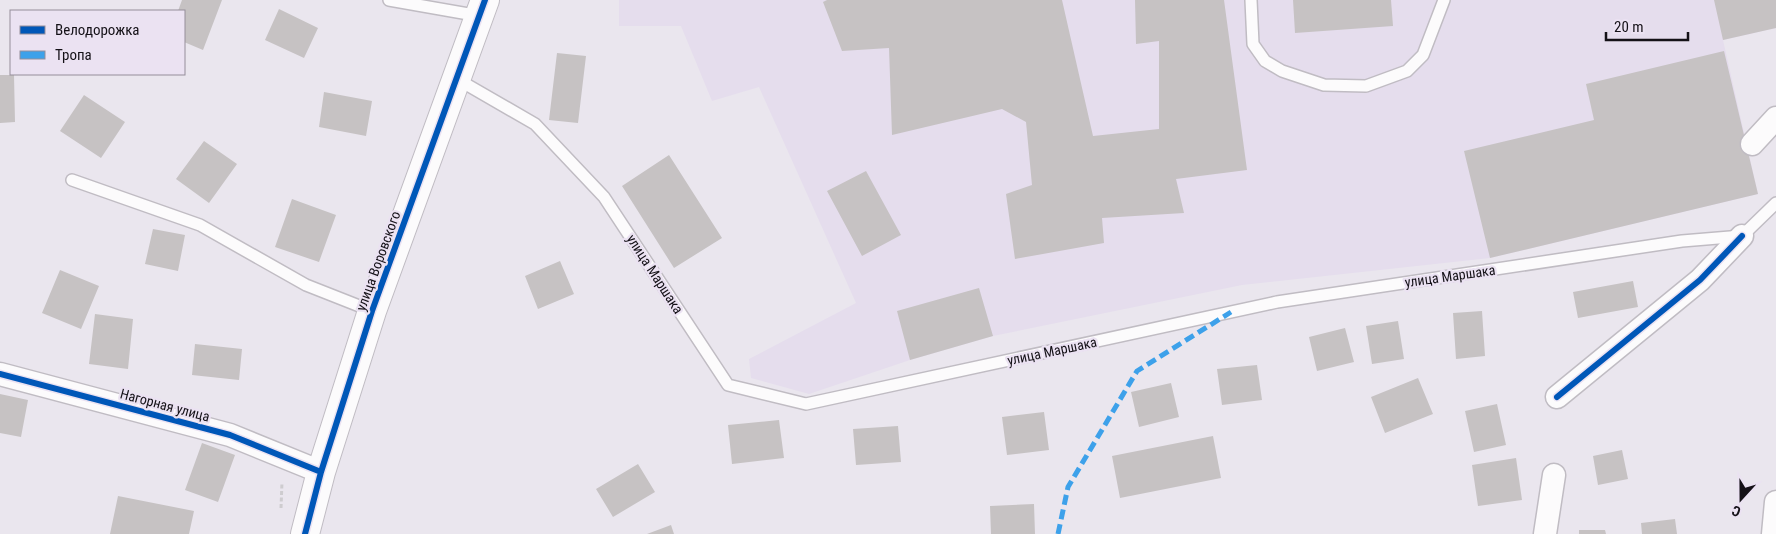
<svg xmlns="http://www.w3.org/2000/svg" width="1776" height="534" font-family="'Roboto Condensed',sans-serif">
<rect width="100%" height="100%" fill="#eae6ee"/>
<!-- built -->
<path fill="#e5dded" d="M619 0H1776V28L1723 40 1758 194 1490 258 1242 285 993 336 910 360 809 394 751 378 749 359 856 303 759 87 712 101 681 26H619Z"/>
<!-- building -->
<path fill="#c6c2c3" d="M182 0H222L203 50 184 42V11H178Z
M827 0H1062L1093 136 1159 129V41L1136 44 1135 0H1224L1247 170 1176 179 1184 213 1102 218 1104 243 1015 259 1006 194 1032 185 1026 122 1002 109 892 135 889 48 842 51 823 2Z
M1293 0H1391L1393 26 1295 33Z
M1714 0H1776V28L1723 40Z
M279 9 318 28 304 58 265 40Z
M1724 51 1758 194 1490 258 1464 151 1594 120 1586 84Z
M557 53 586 56 578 123 549 120Z
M0 75H14L15 122 0 123Z
M324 92 372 101 366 136 319 127Z
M84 95 125 122 101 158 60 131Z
M204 141 237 164 209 203 176 179Z
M669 155 722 238 674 268 622 186Z
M866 171 901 235 862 256 827 191Z
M292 199 336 215 319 262 275 247Z
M153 229 185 235 178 271 145 264Z
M560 261 574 294 538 309 525 276Z
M60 270 99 286 81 329 42 313Z
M1633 281 1638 307 1578 318 1573 292Z
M979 288 993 336 910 360 897 311Z
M1482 311 1485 356 1456 359 1453 313Z
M95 314 133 319 128 369 89 364Z
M1398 321 1404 359 1372 364 1366 326Z
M1345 328 1354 362 1317 371 1309 337Z
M195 344 242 349 239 380 192 375Z
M1257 365 1262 400 1222 405 1217 369Z
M1418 378 1433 414 1385 433 1371 397Z
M1171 383 1179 417 1139 427 1131 392Z
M0 394 28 400 21 437 0 433Z
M1497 404 1506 445 1474 452 1465 411Z
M1044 412 1049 450 1007 455 1002 417Z
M779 420 784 458 732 464 728 425Z
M898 426 901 462 856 465 853 429Z
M1213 436 1221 478 1120 498 1112 456Z
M202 443 235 455 218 502 185 490Z
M1622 450 1628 479 1598 485 1593 456Z
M1516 458 1522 500 1478 506 1472 465Z
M638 464 655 492 613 517 596 489Z
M118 496 194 511 189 534H110Z
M1034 504 1035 534H991L990 506Z
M1675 519 1677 534H1642L1641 523Z
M671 525 674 534H647Z
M1579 530H1605L1606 534H1579Z"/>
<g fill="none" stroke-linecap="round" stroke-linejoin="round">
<defs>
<path id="lane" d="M389 0 480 16
M1251 0 1253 44 1265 61 1282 71 1324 85 1366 86 1407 71 1423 55 1444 0
M457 79 535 124 604 197 728 385 806 404 1277 302 1682 241 1742 236 1776 203
M72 180 200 225 306 285 372 311"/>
<path id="street" d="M1752 144 1776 118
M0 374 230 435 321 472
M1557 397 1700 280 1742 236
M1545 534 1554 475
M1773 534 1776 502"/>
<path id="secondary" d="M305 534 321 472 372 311 485 0"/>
</defs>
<!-- lane casing -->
<use href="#lane" stroke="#c0bcc3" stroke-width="14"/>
<!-- street casing -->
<use href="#street" stroke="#c0bcc3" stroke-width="25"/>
<!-- secondary casing -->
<use href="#secondary" stroke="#c0bcc3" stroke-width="30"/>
<!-- path -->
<path stroke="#cecccf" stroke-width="3" stroke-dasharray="4 2.5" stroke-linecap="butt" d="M281 508 282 482"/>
<!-- lane -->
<use href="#lane" stroke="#fcfbfc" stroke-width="11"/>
<!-- street -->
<use href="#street" stroke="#fcfbfc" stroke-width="22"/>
<!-- secondary -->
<use href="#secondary" stroke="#fcfbfc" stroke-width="28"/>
<!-- quiet -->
<path stroke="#3da1ea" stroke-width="5" stroke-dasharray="10 5" stroke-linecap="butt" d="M1058 534 1068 487 1137 371 1231 312"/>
<defs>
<path id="cycleway" d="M0 374 230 435 321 472
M1557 397 1700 280 1742 236
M305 534 321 472 372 311 485 0"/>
</defs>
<!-- cycleway casing -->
<use href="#cycleway" stroke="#ebe2f2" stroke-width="9"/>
<!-- cycleway -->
<use href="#cycleway" stroke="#0057b8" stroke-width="6"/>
</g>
<g text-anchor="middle" stroke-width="4.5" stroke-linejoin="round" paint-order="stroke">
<!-- street labels -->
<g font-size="14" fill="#141117" stroke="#ebe2f2">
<text transform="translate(378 261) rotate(-70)" y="5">улица Воровского</text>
<text transform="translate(655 274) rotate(57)" y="5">улица Маршака</text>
<text transform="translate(1450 276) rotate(-8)" y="5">улица Маршака</text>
<text transform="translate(1052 351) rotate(-12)" y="5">улица Маршака</text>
<text transform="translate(165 405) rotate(15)" y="5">Нагорная улица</text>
</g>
</g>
<!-- legend -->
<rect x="10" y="10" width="175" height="65" fill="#ebe2f2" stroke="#958e9a"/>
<rect x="20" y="26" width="25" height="8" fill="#0057b8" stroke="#958e9a"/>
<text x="55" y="35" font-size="15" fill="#141117">Велодорожка</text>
<rect x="20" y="51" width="25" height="8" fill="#3da1ea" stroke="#958e9a"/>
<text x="55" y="60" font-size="15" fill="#141117">Тропа</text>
<!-- north arrow -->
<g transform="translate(1741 499) rotate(201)" stroke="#ebe2f2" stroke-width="4" paint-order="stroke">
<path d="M0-4L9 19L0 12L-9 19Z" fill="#141117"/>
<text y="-8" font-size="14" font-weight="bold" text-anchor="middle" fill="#141117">С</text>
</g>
<!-- scale -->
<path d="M1606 32v8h82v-8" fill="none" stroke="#141117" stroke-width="2.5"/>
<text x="1614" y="32" font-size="15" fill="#141117" stroke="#ebe2f2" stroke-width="4" paint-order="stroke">20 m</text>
</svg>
